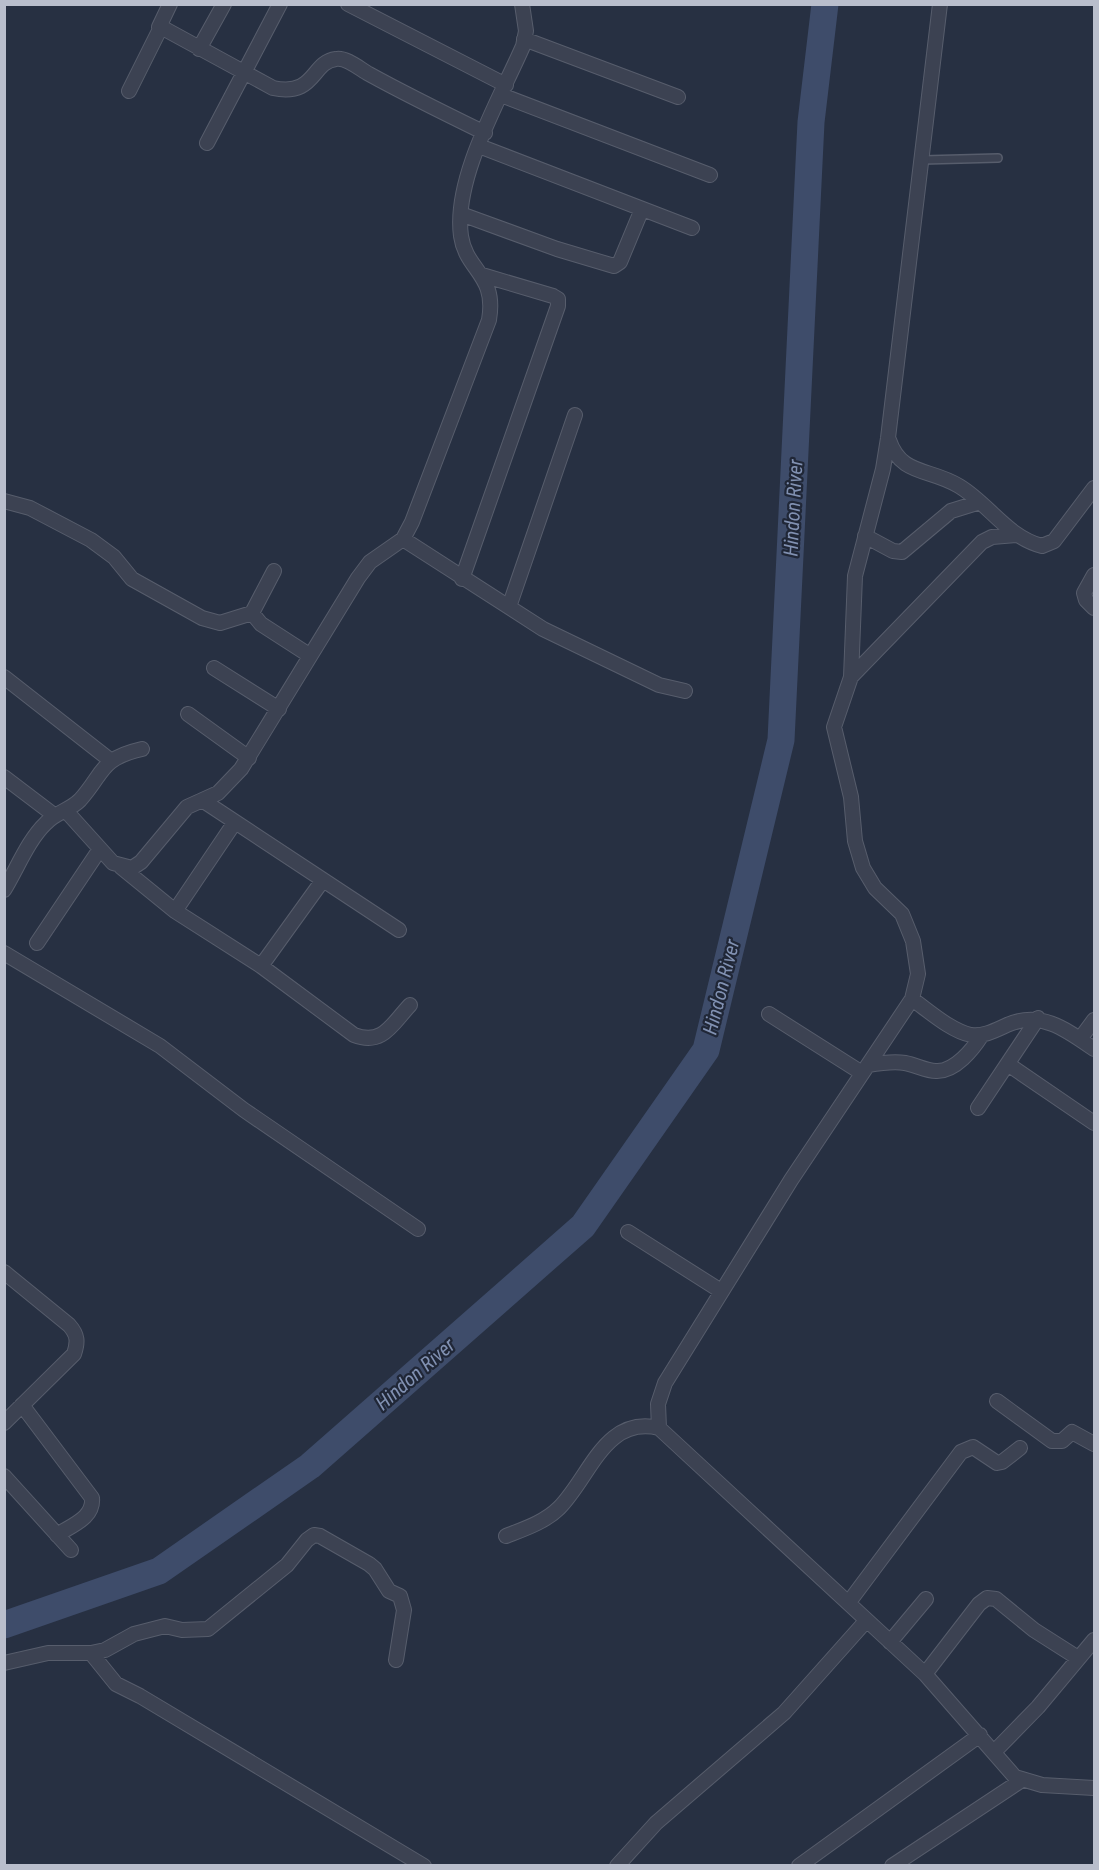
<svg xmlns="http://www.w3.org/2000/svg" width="1099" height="1870" font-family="'Roboto Condensed',sans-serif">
<rect width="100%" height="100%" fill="#273042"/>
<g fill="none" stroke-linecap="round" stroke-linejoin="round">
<!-- river -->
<path stroke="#3e4c6a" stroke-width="27" d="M4 1625 159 1571 310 1466 583 1226 706 1050 781 740 811 122 825 4"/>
<defs>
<path id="lane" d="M923 160 998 158"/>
<path id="street" d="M348 4 506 85
M159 27 170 4
M524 39 678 97
M199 49 224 4
M129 91 161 27 273 88C316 97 311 62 336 59 346 57 360 69 369 74 407 95 446 114 485 133
M501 95 710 175
M207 143 280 4
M479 146 692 228
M461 214 557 249 614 266 620 262 642 209
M889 440C901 476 930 468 959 486 989 504 1007 537 1042 546L1054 541 1094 488
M4 501 30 508 91 540 114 557 132 579 202 618 220 623 252 613
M865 536 893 551 902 552 951 511 980 502
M403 539 543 629 659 685 685 691
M274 571 252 613 261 624 309 655
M1094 575 1084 593 1086 600 1094 608
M462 579 558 306V299L553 296 482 275
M509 607 575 415
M214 668 279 709
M4 677 110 760
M851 677 982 542 992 537 1016 535
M188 714 249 758
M4 777 54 815
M202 800 399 930
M67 812 113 863 132 868 141 862 187 807 218 793 241 769 358 578 370 562 403 539 412 522 489 320C497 274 466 271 461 236 453 178 500 99 523 46L526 31 522 4
M121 867 175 911 261 966 354 1035C383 1046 392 1024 410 1005
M4 890C17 869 28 840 46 823 56 812 69 811 80 800 105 772 99 759 142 749
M175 911 235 822
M37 943 100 849
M4 953 160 1046 244 1110 418 1229
M261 966 323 880
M912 999C929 1011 951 1031 971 1035 983 1037 996 1030 1007 1025 1041 1010 1067 1030 1094 1049
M769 1014 862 1073
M1080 1039 1094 1020
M868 1065C880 1063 893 1061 905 1063 916 1065 926 1071 936 1071 955 1072 973 1049 982 1035
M1009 1065 1094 1123
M978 1108 1038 1018
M628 1232 721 1291
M4 1272 69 1325C78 1335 78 1342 74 1354L4 1423
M997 1401 1052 1441H1062L1072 1432 1094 1444
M22 1405 92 1498C94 1518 72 1525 57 1535
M659 1428 658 1404 665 1383 791 1180 912 999 918 974 913 941 902 914 875 888 863 868 855 841 851 797 834 727 851 677 855 576 883 469 888 438 940 4
M4 1476 71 1550
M506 1536C524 1529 545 1522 559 1508 590 1477 605 1415 659 1428L925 1674 1015 1777 1042 1785 1094 1788
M849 1602 961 1452 973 1447 997 1463 1002 1462 1020 1448
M890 1642 926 1599
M91 1653 116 1684 140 1696 424 1866
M4 1663 48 1653H91L105 1650 134 1634 165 1626 182 1630 208 1629 287 1565 307 1540 314 1535 320 1536 369 1564 375 1569 389 1591 400 1596 404 1610 396 1660
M925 1674 979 1604 987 1598 996 1599 1034 1630 1078 1658
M994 1752 1038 1707 1094 1640
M617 1866 656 1823 784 1713 866 1621
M799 1866 980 1735
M892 1866 1022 1780"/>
</defs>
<!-- lane casing -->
<use href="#lane" stroke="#575d6c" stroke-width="10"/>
<!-- street casing -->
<use href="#street" stroke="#575d6c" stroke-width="16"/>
<!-- lane -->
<use href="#lane" stroke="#3c4252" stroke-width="7"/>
<!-- street -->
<use href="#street" stroke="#3c4252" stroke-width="14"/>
</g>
<g text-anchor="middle" stroke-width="4.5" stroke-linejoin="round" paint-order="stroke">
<!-- water labels -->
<g font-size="20" font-style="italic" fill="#8191b2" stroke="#202737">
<text transform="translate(793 508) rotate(-87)" y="7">Hindon River</text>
<text transform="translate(721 987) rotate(-76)" y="7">Hindon River</text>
<text transform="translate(415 1374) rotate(-41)" y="7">Hindon River</text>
</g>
</g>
<!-- border -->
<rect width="1099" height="1870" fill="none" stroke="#b9becc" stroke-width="12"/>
</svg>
